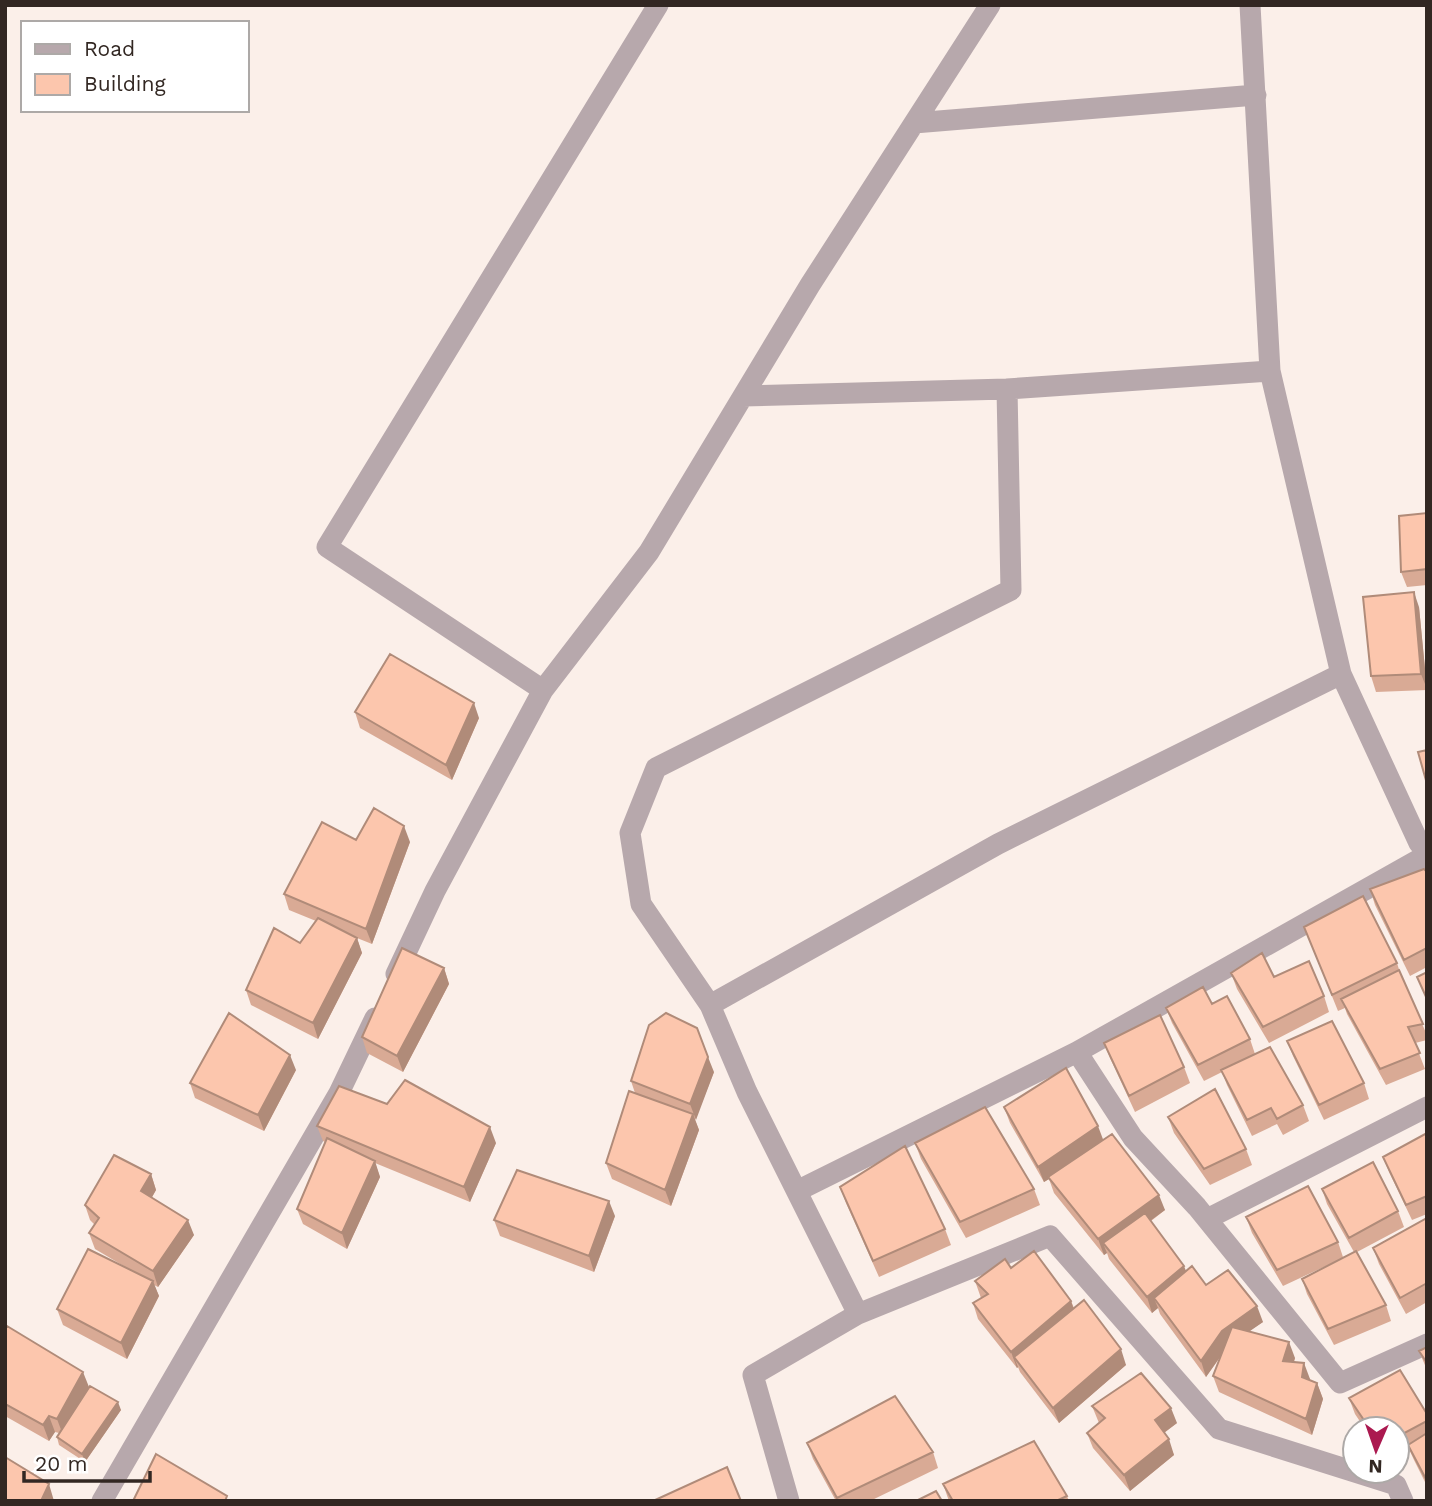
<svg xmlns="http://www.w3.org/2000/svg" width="1432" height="1506" font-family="'Work Sans',sans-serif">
<rect width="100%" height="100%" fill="#fbefe9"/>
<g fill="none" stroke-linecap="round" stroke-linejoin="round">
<!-- minor -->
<path stroke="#b7a8ac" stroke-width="21" d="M1250 5 1270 371 1341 674 1419 843 1427 852
M914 123 1256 95
M743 396 1007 389
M543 690 327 547 658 5
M396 974 435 891 543 690 649 552 810 285 990 5
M710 1005 641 904 630 833 656 768 1011 590 1007 389 1270 371
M1077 1052 1427 855
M797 1191 1077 1052 1133 1138 1197 1207 1340 1383 1427 1344
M1207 1219 1427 1107
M858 1314 747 1092 710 1005 998 844 1341 674
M102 1501 339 1093 375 1018
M789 1501 753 1375 858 1314 1050 1236 1219 1429 1396 1485 1403 1501"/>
</g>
<!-- wall -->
<path fill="#d9aa95" d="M1427 513V585L1407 587 1401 572Z
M1419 607 1427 690 1376 692 1371 676Z
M355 712 479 718 452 780 360 728Z
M356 840 410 842 372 944 357 938 362 953 318 1039 251 1005 246 990 300 943 316 921 289 910 284 894Z
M1427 872V967L1410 976 1375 905 1370 889Z
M1304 927 1397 963 1402 979 1427 1035V1040L1415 1043 1425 1069 1386 1085 1347 1014 1345 1008 1338 1011Z
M444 968 449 984 403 1072 367 1053 362 1037Z
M1231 973 1274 977 1324 996 1329 1012 1269 1043 1237 989Z
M1212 1004 1250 1039 1255 1054 1303 1105 1309 1121 1283 1135 1277 1124 1252 1136 1227 1085 1222 1072 1204 1081 1172 1023 1166 1008Z
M1287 1041 1364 1083 1369 1099 1324 1120 1293 1056Z
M1104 1043 1184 1067 1190 1083 1135 1112 1110 1058Z
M296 1070 264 1131 195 1098 190 1083Z
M714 1072 695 1120 699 1130 671 1206 612 1179 606 1163 635 1093 631 1081Z
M1004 1107 1103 1139 1165 1210 1151 1221 1186 1271 1263 1322 1249 1331 1295 1358 1294 1362 1310 1379 1309 1380 1317 1383 1323 1399 1312 1435 1219 1392 1213 1376 1221 1356 1206 1377 1160 1314 1158 1308 1152 1313 1109 1259 1107 1253 1104 1255 1054 1193 1049 1179 1044 1182 1010 1123Z
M1168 1117 1246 1149 1252 1165 1210 1185 1174 1133Z
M317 1126 496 1143 470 1202 375 1163 380 1177 347 1249 303 1224 297 1209 325 1142 323 1141Z
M1427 1133V1214L1412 1220 1389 1172 1383 1157Z
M915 1143 1034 1189 1040 1205 966 1238 921 1159Z
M151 1174 156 1190 152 1197 194 1235 158 1287 154 1285 159 1296 127 1359 63 1325 57 1309 127 1268 95 1249 89 1233 95 1225 90 1220 85 1205Z
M840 1187 945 1229 951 1245 879 1277 846 1203Z
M1322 1189 1398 1211 1404 1227 1357 1252 1386 1305 1391 1321 1334 1345 1307 1294 1302 1279 1328 1265 1283 1286 1252 1233 1246 1217 1338 1242 1343 1257 1354 1252 1327 1204Z
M615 1216 594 1272 500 1236 494 1220Z
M1427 1218V1302L1406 1314 1379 1264 1373 1248Z
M1011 1268 1071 1301 1074 1308 1126 1365 1059 1423 1020 1372 1018 1367 1017 1368 978 1319 973 1303 981 1298 975 1281Z
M5 1330 121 1410 85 1462 59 1445 57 1437 59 1433 55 1432 49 1441 5 1416Z
M1427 1347V1370L1419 1351Z
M1349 1398 1427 1414V1486L1414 1460 1409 1449 1397 1456V1429H1365L1355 1414Z
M1092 1406 1177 1423 1164 1433 1174 1455 1130 1491 1093 1448 1087 1433 1099 1423Z
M807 1443 933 1452 938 1468 870 1501H836L813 1459Z
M943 1484 1067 1496 1069 1501H949Z"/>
<!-- shaded-wall -->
<path fill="#b08b79" d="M1414 592 1419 607 1427 689 1421 674Z
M474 703 479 718 452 780 446 765Z
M404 826 410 842 372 944 366 929Z
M357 938 362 953 318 1039 313 1023Z
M444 968 449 984 403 1072 397 1056Z
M290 1055 296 1070 264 1131 258 1115Z
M708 1057 714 1072 696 1120 690 1104Z
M693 1114 699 1130 671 1206 665 1190Z
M1098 1126 1104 1142 1048 1177 1049 1179 1044 1182 1038 1167Z
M490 1127 496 1143 470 1202 464 1187Z
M375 1161 380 1177 347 1249 342 1233Z
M151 1174 156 1190 147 1206 141 1191Z
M1159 1195 1165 1210 1109 1251 1103 1243 1107 1253 1104 1255 1098 1239Z
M609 1201 615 1216 594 1272 589 1256Z
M188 1220 194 1235 158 1287 153 1271Z
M1184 1266 1190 1281 1154 1298 1158 1308 1152 1313 1147 1297Z
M153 1281 159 1296 127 1359 121 1343Z
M1071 1301 1076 1316 1014 1357 1018 1367 1017 1368 1011 1352Z
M1257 1306 1263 1322 1227 1347 1206 1377 1201 1361 1222 1331Z
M1289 1342 1295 1358 1289 1376 1283 1361Z
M1121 1349 1126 1365 1059 1423 1053 1408Z
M1304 1363 1310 1379 1307 1393 1302 1377Z
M83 1372 89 1387 63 1435 57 1419Z
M1317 1383 1323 1399 1312 1435 1306 1419Z
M118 1402 121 1410 85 1462 82 1454Z
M1171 1408 1177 1423 1161 1435 1155 1420Z
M49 1416 55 1432 49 1441 43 1425Z
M1169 1439 1174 1455 1130 1491 1124 1475Z
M49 1484 54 1501H41Z"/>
<!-- building -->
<path fill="#fcc6ad" stroke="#b08b79" stroke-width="2" d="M1427 513V569L1401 572 1399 516Z
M1414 592 1421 674 1371 676 1363 597Z
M390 654 474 703 446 765 355 712Z
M1427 750V784L1418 752Z
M374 808 404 826 366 929 284 894 322 822 356 840Z
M1424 869 1427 872V948L1404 960 1370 889Z
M1363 896 1397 963 1332 995 1304 927Z
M318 918 357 938 313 1023 246 990 274 928 300 943Z
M402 948 444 968 397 1056 362 1037Z
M1262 953 1274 977 1309 961 1324 996 1263 1027 1231 973Z
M1399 970 1423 1024 1408 1027 1420 1053 1380 1069 1341 999Z
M1427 972V999L1417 977Z
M1203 987 1212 1004 1227 996 1250 1039 1198 1065 1166 1008Z
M229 1013 290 1055 258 1115 190 1083Z
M666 1013 697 1028 708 1057 690 1104 631 1081 649 1025Z
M1160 1015 1184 1067 1129 1096 1104 1043Z
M1332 1021 1364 1083 1319 1105 1287 1041Z
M1270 1047 1303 1105 1277 1119 1271 1108 1247 1120 1221 1070Z
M1066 1068 1098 1126 1038 1167 1004 1107Z
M405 1080 490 1127 464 1187 317 1126 339 1086 387 1104Z
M1215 1089 1246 1149 1204 1169 1168 1117Z
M629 1091 693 1114 665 1190 606 1163Z
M985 1107 1034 1189 960 1222 915 1143Z
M1427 1133V1196L1406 1205 1383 1157Z
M1112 1134 1159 1195 1098 1239 1048 1177Z
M327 1138 375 1161 342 1233 297 1209Z
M905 1146 945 1229 873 1261 840 1187Z
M114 1155 151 1174 141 1191 188 1220 153 1271 89 1233 99 1218 85 1205Z
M1373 1162 1398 1211 1349 1238 1322 1189Z
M517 1170 609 1201 589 1256 494 1220Z
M1308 1186 1338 1242 1277 1270 1246 1217Z
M1145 1213 1184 1266 1147 1297 1103 1243Z
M1427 1218V1283L1400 1298 1373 1248Z
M88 1249 153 1281 121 1343 57 1309Z
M1034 1251 1071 1301 1011 1352 973 1303 988 1294 975 1281 1005 1259 1011 1268Z
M1356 1251 1386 1305 1328 1329 1302 1279Z
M1192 1266 1206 1285 1228 1270 1257 1306 1222 1331 1201 1361 1154 1298Z
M1084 1300 1121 1349 1053 1408 1014 1357Z
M7 1326 83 1372 57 1419 49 1416 43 1425 5 1404V1330Z
M1232 1327 1289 1342 1283 1361 1304 1363 1302 1377 1317 1383 1306 1419 1213 1376Z
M1427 1347V1363L1419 1351Z
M1400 1370 1427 1414V1421L1397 1437V1429H1370L1349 1398Z
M1141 1373 1171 1408 1155 1420 1169 1439 1124 1475 1087 1433 1105 1418 1092 1406Z
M90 1386 118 1402 82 1454 57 1437Z
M895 1396 933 1452 837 1498 807 1443Z
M1427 1433V1481L1408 1445Z
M1034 1441 1067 1496 1056 1501H953L943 1484Z
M156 1454 227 1496 225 1501H133Z
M5 1457 49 1484 41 1501H5Z
M727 1467 741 1501H653Z
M936 1491 942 1501H916Z"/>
<!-- border -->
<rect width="1432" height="1506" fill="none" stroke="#322722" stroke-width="14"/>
<!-- legend -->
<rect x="21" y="21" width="228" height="91" fill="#ffffff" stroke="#ada9a7" stroke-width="2"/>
<rect x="35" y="44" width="35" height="10" fill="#b7a8ac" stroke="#ada9a7" stroke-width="2"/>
<text x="84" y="56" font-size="21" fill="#322722">Road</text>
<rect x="35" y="74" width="35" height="21" fill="#fcc6ad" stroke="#ada9a7" stroke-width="2"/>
<text x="84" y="91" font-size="21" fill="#322722">Building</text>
<!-- north arrow -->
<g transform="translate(1376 1450) rotate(182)"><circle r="33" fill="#ffffff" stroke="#ada9a7" stroke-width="2"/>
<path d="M0-5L12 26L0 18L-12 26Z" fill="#ab1950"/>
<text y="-10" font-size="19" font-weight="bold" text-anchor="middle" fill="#322722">N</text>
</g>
<!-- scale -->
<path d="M24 1471v10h126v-10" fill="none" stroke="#322722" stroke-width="3.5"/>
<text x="35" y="1471" font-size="21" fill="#322722" stroke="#ffffff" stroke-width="5" paint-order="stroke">20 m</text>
</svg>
